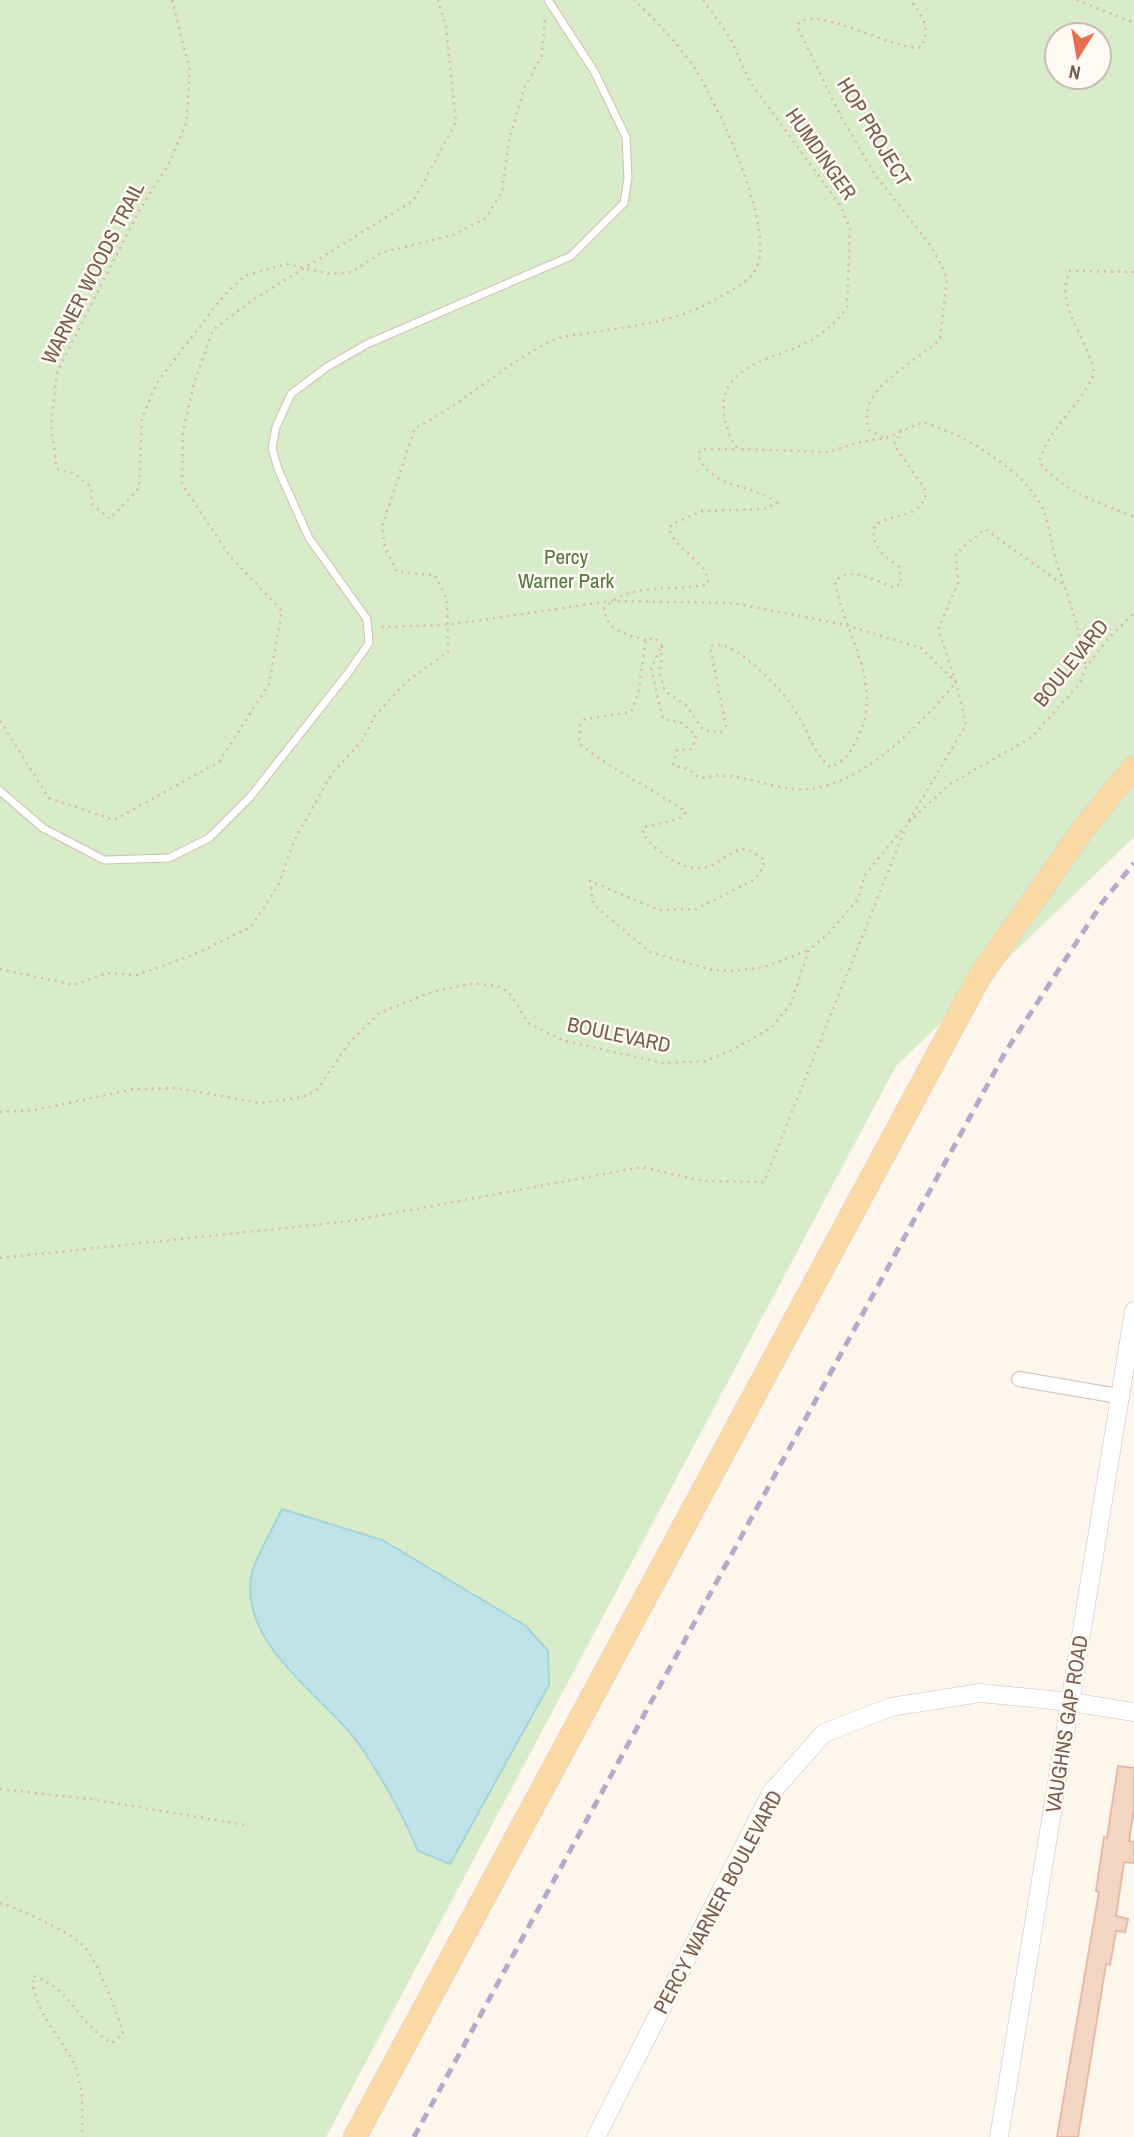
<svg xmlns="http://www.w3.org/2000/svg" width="1134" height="2137" font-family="'Archivo Narrow',sans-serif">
<rect width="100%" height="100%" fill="#fdf6ec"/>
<!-- green -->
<path fill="#d8ecc9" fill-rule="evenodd" d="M0 0H1134V837L896 1066 326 2137H0ZM1057 35H1099V77H1057Z"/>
<!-- water -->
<path fill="#bfe3e8" stroke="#a5d3da" stroke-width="2" d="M282 1509 382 1540 526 1626 548 1651 549 1685 450 1864 418 1851C402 1813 382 1777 358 1743 324 1695 241 1647 251 1577 254 1559 274 1527 282 1509Z"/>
<!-- building -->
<path fill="#f3d5c3" stroke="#e6bba3" stroke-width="2" d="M1118 1766 1134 1768V1809L1129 1841 1134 1842V1863L1124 1862 1116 1916 1128 1919 1125 1932 1116 1931 1110 1965 1106 1964 1078 2137H1057L1099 1892 1096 1891 1104 1837 1107 1838Z"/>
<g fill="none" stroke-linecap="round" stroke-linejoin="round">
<defs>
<path id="service" d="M0 791 43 828 104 860 169 858 209 838 251 796 348 673 369 643 367 619 309 538 278 469 272 448 276 427 291 394 327 367 367 344 571 256 624 203 628 178 626 137 594 71 548 0"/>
<path id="minor" d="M1019 1379 1118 1396"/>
<path id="tertiary" d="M596 2137 771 1793 824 1733 891 1707 980 1693 1071 1702 1134 1712
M999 2137 1134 1311"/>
<path id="primary" d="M355 2137 980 976 1087 824 1134 767"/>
</defs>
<!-- service casing -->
<use href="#service" stroke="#d1beb0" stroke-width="9"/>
<!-- minor casing -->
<use href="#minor" stroke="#d1beb0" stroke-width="16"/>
<!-- tertiary casing -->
<use href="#tertiary" stroke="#d1beb0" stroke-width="19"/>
<!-- primary casing -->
<use href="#primary" stroke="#dad1cd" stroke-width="24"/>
<!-- path -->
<path stroke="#d9b8a5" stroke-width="2.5" stroke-dasharray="2 5" stroke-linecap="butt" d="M172 0 190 71 186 124 167 167 140 209 57 372 51 425 57 469 75 474 91 487 92 504 110 519 139 488 142 418 156 384 220 300 244 276 287 264 330 274 352 272 381 253 453 235 486 218 502 192 509 140 524 89 542 55 545 17
M703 0 730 38 750 82 840 205 850 228 847 307C836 324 820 336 802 345 771 359 717 368 724 414 727 428 729 438 738 449L829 452 859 442 886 438 923 422C964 435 1021 467 1042 507 1050 524 1051 546 1057 564 1069 599 1080 631 1086 667
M1077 0 1134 23
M1134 272 1070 271C1053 304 1089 339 1094 373 1082 404 1050 426 1039 462 1066 494 1098 502 1134 517
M883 437 869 430C854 388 917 363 940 339L947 279 943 268 929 243 876 176 840 115 797 26C810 0 896 53 921 47 932 28 922 16 911 0
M646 640C625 634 607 632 604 608 633 580 672 593 708 584 709 561 675 551 669 529L672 524 703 511 764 509 777 503C753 483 709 490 698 454L702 449H738
M662 646 655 638 646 640 638 694 631 712 585 719 580 726 579 743C615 773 649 786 686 812L679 819 644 827 643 834C656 852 686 875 710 866 721 862 732 849 745 849 752 850 758 856 764 859L763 868 754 880 696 909 659 910 590 881 593 904 650 952 713 970 735 971 764 967 809 950
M662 646 660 674 665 691 686 705 703 730 721 732 726 726 710 646C723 642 734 649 744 657 765 673 781 689 796 712 808 730 813 753 830 767 847 760 850 753 858 737 885 685 843 632 835 581 851 566 874 580 893 587L901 584 899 567C884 555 869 546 875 525 893 513 923 519 926 491L894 445 901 430
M660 649 651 668 663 719 682 723 696 736 692 749 677 750 673 765 688 769 700 778C736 770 760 786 795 789 856 794 920 725 956 682L938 629 958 583 956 553 985 529 1062 584
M0 721 49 798 114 820 219 762 269 684 282 611 229 555 182 484 183 432 194 383 213 330 251 301 414 200 456 122 446 26 438 0
M909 822 950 784 1032 737 1080 683 1086 667 1106 641 1134 613
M0 969 74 985 106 973 137 975 193 955 251 927 278 886 294 841 332 773 362 741 375 716 406 682 448 652 447 599 435 575 397 572 385 548 382 527 415 428C464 404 504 363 554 340 565 335 582 335 595 332 635 326 677 321 713 301 724 294 743 285 752 275 783 241 718 106 697 72 680 46 657 21 634 0
M0 1112 35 1110 134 1089 177 1088 260 1103 302 1097 316 1091 349 1043 379 1013 432 992 474 983 501 987 512 996 528 1023 565 1041 663 1063 706 1061 732 1050 771 1028 790 1005 809 950 829 933 858 899 865 875 904 827
M0 1258 351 1221 642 1167 703 1181 764 1182 907 824 966 725 956 682 921 648 846 625 733 603 611 601 447 625 378 627
M0 1789 90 1799 246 1825
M0 1903C19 1908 69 1932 83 1945 95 1955 120 2019 123 2034L112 2043C80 2027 70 1986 33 1976 31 2014 69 2041 78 2076 84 2096 82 2117 82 2137"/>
<!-- service -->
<use href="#service" stroke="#fff" stroke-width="7"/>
<!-- minor -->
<use href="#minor" stroke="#fff" stroke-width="14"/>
<!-- tertiary -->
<use href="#tertiary" stroke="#fff" stroke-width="18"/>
<!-- primary -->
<use href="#primary" stroke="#fbd9a5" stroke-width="23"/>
<!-- rail -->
<path stroke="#b9a8c9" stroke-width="5" stroke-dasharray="10 7" stroke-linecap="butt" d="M414 2137 1006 1051 1102 903 1134 863"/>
</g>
<g text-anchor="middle" stroke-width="5" stroke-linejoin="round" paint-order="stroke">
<!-- street labels -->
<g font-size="21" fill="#7a5c4d" stroke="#fffaf3">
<text transform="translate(874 132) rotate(59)" y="7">HOP PROJECT</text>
<text transform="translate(821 154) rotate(55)" y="7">HUMDINGER</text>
<text transform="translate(93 273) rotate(-63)" y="7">WARNER WOODS TRAIL</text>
<text transform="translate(1071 663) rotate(-51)" y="7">BOULEVARD</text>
<text transform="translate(619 1035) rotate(12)" y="7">BOULEVARD</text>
<text transform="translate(1067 1724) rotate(-81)" y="7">VAUGHNS GAP ROAD</text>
<text transform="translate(718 1902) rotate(-62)" y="7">PERCY WARNER BOULEVARD</text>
</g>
<!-- park labels -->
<g font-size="21" fill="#537a41" stroke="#fffaf3">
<text x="566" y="564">Percy<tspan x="566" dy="24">Warner Park</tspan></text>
</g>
</g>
<!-- north arrow -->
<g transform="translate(1078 56) rotate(191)"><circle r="33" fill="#fffaf3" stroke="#cabbb1" stroke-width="2"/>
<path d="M0-5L12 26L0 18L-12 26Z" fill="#e76f51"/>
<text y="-10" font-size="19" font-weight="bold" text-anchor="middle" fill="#7a5c4d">N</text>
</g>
</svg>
